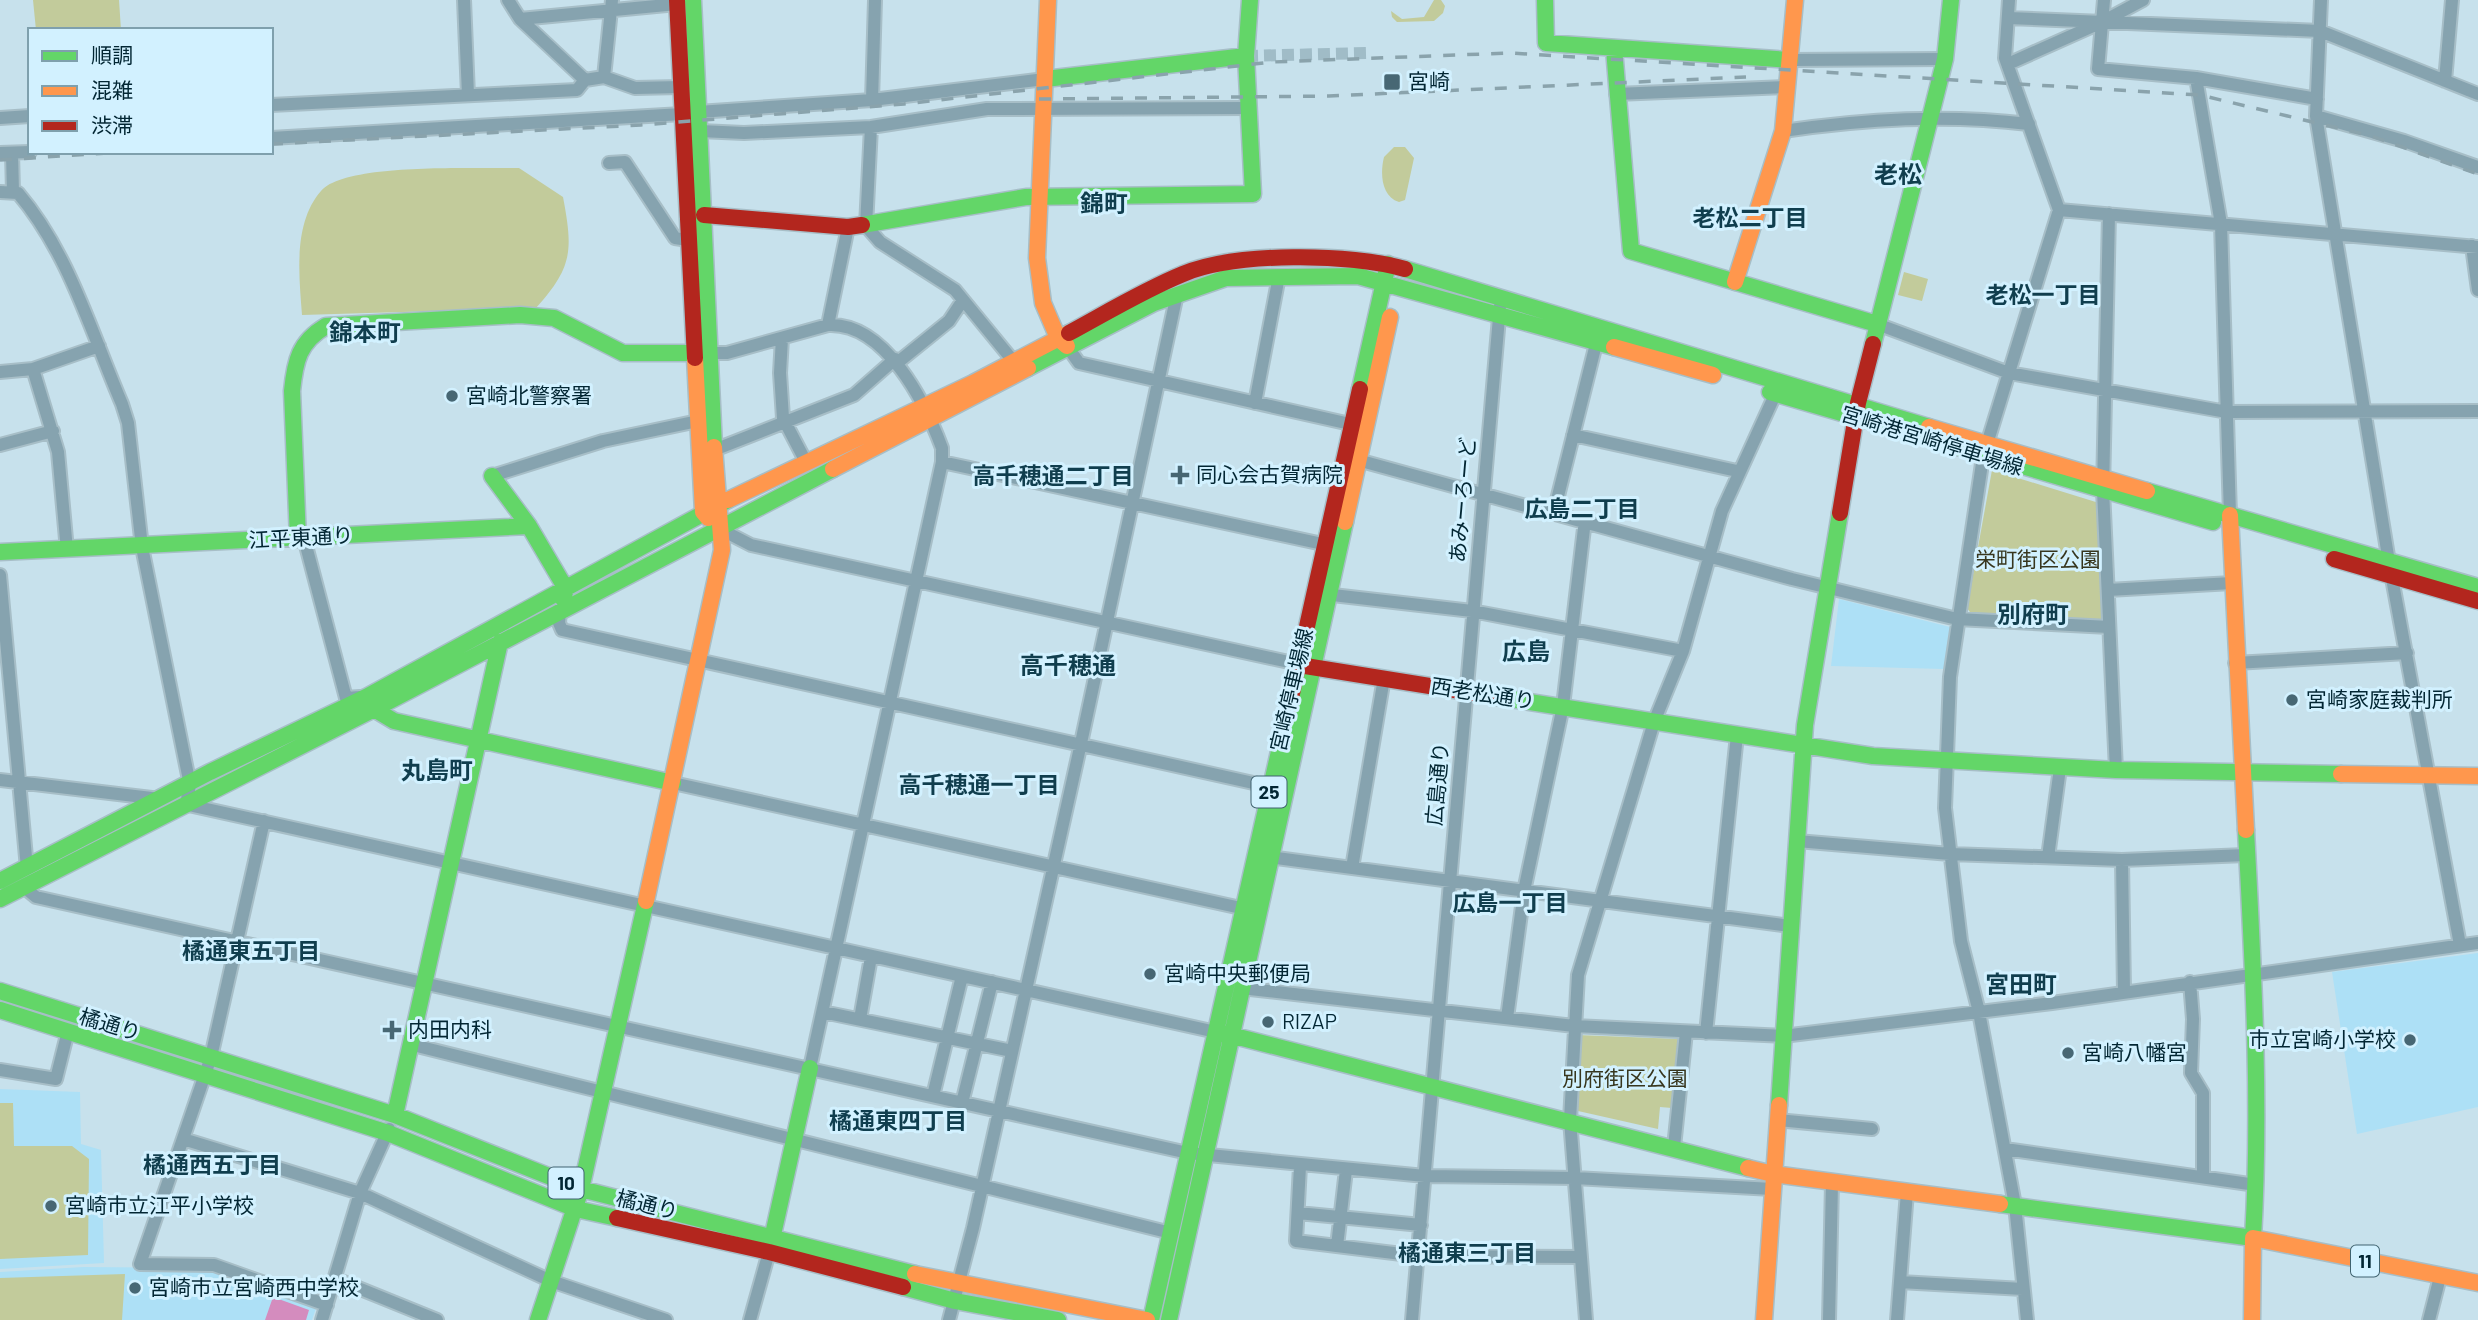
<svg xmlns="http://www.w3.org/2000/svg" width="2478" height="1320" font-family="Barlow,'Noto Sans JP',sans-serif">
<rect width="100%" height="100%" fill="#c7e1ec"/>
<!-- built -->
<path fill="#ade0f6" d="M1839 599 1950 627 1944 669 1831 666Z
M2478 953V1107L2357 1134 2332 972Z
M0 1089 80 1092 81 1144 101 1150 104 1263 0 1269Z
M83 1267 213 1268 317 1305 312 1320H0V1272Z"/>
<!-- green -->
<path fill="#c2cb9b" d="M33 0H119L121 30H36Z
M1434 0H1441L1445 6 1443 13 1434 21 1397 22 1392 17 1391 11 1402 19 1424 17Z
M1394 147H1405L1414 158 1405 200 1399 202C1381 196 1380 173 1384 157Z
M519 168 563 197C573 250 573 267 536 308L302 315C299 275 293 223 321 191 345 162 479 169 519 168Z
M1904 272 1928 279 1922 301 1898 295Z
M1992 470 2099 503 2102 619 2098 623 1975 619 1967 608Z
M1577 1035 1679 1039 1672 1108 1660 1107 1658 1129 1578 1111Z
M0 1103H13L14 1146H72L89 1159 88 1255 0 1259Z
M125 1274 122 1320H0V1278Z"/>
<!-- water -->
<path fill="#d48cbe" d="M273 1297 309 1310 306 1320H265Z"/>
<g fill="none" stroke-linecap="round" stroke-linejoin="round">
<!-- street-tunnel -->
<path stroke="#a0bcc7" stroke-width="12" stroke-dasharray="12 6" stroke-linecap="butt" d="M1246 56 1367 53"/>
<defs>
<path id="street" d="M464 0 468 95
M508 0 520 19 585 80
M2009 0 2005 58 2059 210 1983 457 1950 677 1945 808 1961 941 1979 1012 2015 1205 2027 1320
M2104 0 2098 69 2196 78 2317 99
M2321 0 2316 116 2389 562 2460 945
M2008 18 2320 31 2478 94
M520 19 677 4
M1790 60 1945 59
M2008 64 2102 22 2143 0
M604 77 612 0
M2196 78 2221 224 2230 515
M2445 81 2452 0
M1616 94 1787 87
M872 100 875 0
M271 105 577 90 585 80 604 77 635 88 681 87
M698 112 872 100 1045 79
M2316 116 2404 141 2478 167
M0 118 30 116
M871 127 866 226 880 242 955 290 1014 362
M700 131 744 133 871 127 987 109 1249 108
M1783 131C1866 119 1945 114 2029 124
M271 138 682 114
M0 153 30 152
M12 153 13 192
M609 163 625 162 675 238 688 240 692 234
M0 192 18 193C69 253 91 332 122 404L128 423 142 547 190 785 186 804
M2059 210 2478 247
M2109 214 2103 490 2116 770
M2472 246 2478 290
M1877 324 2009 373 2227 412 2478 411
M828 325 848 227
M782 338 780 373 783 418 807 464
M1069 349 1079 363 1359 426
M704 353H727L828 325C885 322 925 402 942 448V462L810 1068
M897 363 949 321 963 300
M33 369 58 452 67 550
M0 372 33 369 99 346
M1255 403 1279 276
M1573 435 1737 471
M0 445 53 431
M714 450 854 395 895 359
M1354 459 1792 579 1957 619 2109 627
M942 462 1332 546
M492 476 603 441 698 421
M1554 512 1598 336
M718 528 751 545 1298 664
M304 538 346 698 360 697
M0 575 27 868
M2108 590 2232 583
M1324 594 1472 611 1683 651
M560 610 559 623 562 630 1276 788
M2235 663 2407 653
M0 780 160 799
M673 783 1250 910
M184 804 1216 1032
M264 821 211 1057 140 1264 214 1265 327 1305
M1797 841 1950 854 2122 860 2246 855
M1269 857 1790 926
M2048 857 2060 768
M2122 860 2124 992
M1352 868 1384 678
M24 887 36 897 1188 1153 1425 1176 1575 1178 1772 1189
M2190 982 2193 1019 2191 1073 2203 1093V1177
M1241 988 1574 1026 1783 1036 2052 1003 2478 943
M823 1012 1012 1051
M1507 1018 1524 891 1563 706 1585 520
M860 1019 871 957
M1706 1033 1737 735
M413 1045 1171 1233
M0 1070 56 1079 68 1031
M933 1096 962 976
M962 1103 992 982
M1777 1120 1872 1129
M183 1139 360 1193 551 1281 666 1320
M1674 1147 1686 1032
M2005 1149 2256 1185
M1300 1166 1296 1241 1418 1256 1581 1257
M1298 1213 1421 1225
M1337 1246 1346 1170
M336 1279 437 1320
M1900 1282 2023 1289
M322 1320 360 1193 389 1129
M750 1320 769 1252
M949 1320 973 1228 1081 743 1177 294
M1412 1320 1500 306
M1586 1320 1570 1120 1578 975 1654 722 1683 651 1722 511 1779 386
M1829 1320 1832 1183
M1897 1320 1907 1192
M2429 1320 2440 1277"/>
<path id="fast" d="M693 0 714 447
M1545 0 1546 43 1790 60
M1614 49 1631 251 1877 324
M1045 79 1246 56
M862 225 1026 197 1253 194 1246 56 1250 0
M1405 269 1929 427
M1873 344 1945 59 1951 0
M1028 368 1154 303 1226 278 1358 276 1614 347
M1360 389 1388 264
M1770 392 2213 522
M492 476 529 526 566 589 563 599
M2147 491 2478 587
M298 539 292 391C295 361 299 342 326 326L520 315 554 318 623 353H694
M0 552 529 526
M1498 697 1873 756 2116 770 2341 774
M374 709 394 721 673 783
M0 881 210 772 366 697 728 500
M0 899 374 709 833 469
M0 991 395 1115 581 1189 915 1274
M0 1010 388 1133 576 1209 617 1218
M1219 1032 1748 1168
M1779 1105 1805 725 1840 513
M395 1115 500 642
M2000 1204 2253 1238C2261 1103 2253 966 2246 830
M770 1248 810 1068
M903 1287 955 1301 1058 1320
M538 1320 581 1189 646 901
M1151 1320 1287 716
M1169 1320 1345 522"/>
<path id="slow" d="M1048 0 1037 258 1043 303 1058 338 1067 346
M1735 282 1783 131 1795 0
M1614 347 1713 375
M695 358 703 512 708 518
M1929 427 2147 491
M833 469 1028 368
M728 500 973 383 1069 333
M2230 515 2246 830
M1345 522 1390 317
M2341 774 2478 776
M646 901 722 550 714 447
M1748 1168 1773 1174 2000 1204
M915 1274 1147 1320
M1764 1320 1779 1105
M2252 1320 2253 1238 2478 1283"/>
<path id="jam" d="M677 0 695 358
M704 215 848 227 862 225
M1069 333C1106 313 1144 290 1183 274 1235 252 1351 253 1405 269
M1840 513 1858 403 1873 344
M2334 559 2478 601
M1299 665 1498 697
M1287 716 1360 389
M617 1218 769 1252 903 1287"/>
</defs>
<!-- street casing -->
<use href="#street" stroke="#a7bec7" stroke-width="16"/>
<!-- fast casing -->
<use href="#fast" stroke="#a7bec7" stroke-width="19"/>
<!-- slow casing -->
<use href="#slow" stroke="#a7bec7" stroke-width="19"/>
<!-- jam casing -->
<use href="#jam" stroke="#a7bec7" stroke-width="19"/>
<!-- street -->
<use href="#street" stroke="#86a3af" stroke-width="12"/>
<!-- fast -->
<use href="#fast" stroke="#63d668" stroke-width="16"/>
<!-- slow -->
<use href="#slow" stroke="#ff974d" stroke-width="16"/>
<!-- jam -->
<use href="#jam" stroke="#b3261e" stroke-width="16"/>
<!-- rail -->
<path stroke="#8aa3ac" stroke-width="3.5" stroke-dasharray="12 12" stroke-linecap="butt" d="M1039 99 1329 96 1746 77
M271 144 641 125 904 104 1272 62 1510 53 2200 95 2371 136 2478 174
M0 160 122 152"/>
</g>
<!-- markers -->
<g fill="#476774" stroke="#d2f1ff" stroke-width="2.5">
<rect x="1383" y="73" width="18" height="18" rx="3.5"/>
<circle cx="452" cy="396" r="7"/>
<path d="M1176.5 464.5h7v7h7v7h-7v7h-7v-7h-7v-7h7z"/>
<circle cx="2292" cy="700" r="7"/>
<circle cx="1150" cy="974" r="7"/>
<circle cx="1268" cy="1022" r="7"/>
<path d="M388.5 1019.5h7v7h7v7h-7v7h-7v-7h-7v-7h7z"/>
<circle cx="2410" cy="1040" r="7"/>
<circle cx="2068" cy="1053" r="7"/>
<circle cx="51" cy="1206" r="7"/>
<circle cx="135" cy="1288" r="7"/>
</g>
<g text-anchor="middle" stroke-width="6" stroke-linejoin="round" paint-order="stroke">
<!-- shield labels -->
<g fill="#d2f1ff" stroke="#406370" stroke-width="2">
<rect x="1251.5" y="776.5" width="35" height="31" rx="5"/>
<rect x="548.5" y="1167.5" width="35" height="31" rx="5"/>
<rect x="2351" y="1245.5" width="28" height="31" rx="5"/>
</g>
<g font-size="19" font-weight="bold" fill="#022633">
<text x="1269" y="799">25</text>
<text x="566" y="1190">10</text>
<text x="2365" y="1268">11</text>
</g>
<!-- poi labels -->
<g font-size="21" fill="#022633" stroke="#d2f1ff" text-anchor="start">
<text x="1408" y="89">宮崎</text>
<text x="466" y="403">宮崎北警察署</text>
<text x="1196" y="482">同心会古賀病院</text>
<text x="2306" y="707">宮崎家庭裁判所</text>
<text x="1164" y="981">宮崎中央郵便局</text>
<text x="1282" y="1029">RIZAP</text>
<text x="408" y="1037">内田内科</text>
<text x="2396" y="1047" text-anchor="end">市立宮崎小学校</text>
<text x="2082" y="1060">宮崎八幡宮</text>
<text x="65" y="1213">宮崎市立江平小学校</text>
<text x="149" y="1295">宮崎市立宮崎西中学校</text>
</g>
<!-- street labels -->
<g font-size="21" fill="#022633" stroke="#d2f1ff">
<text transform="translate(1932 441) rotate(17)" y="7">宮崎港宮崎停車場線</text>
<text transform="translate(1463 500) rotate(-85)" y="7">あみーろーど</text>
<text transform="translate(301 538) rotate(-3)" y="7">江平東通り</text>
<text transform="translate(1292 690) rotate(-77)" y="7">宮崎停車場線</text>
<text transform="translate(1483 694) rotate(9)" y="7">西老松通り</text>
<text transform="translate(1438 784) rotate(-85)" y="7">広島通り</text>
<text transform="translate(110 1025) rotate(17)" y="7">橘通り</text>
<text transform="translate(647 1205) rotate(14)" y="7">橘通り</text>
</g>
<!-- park labels -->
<g font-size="21" fill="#37361e" stroke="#d2f1ff">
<text x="2038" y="567">栄町街区公園</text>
<text x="1625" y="1086">別府街区公園</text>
</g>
<!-- neighbourhood labels -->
<g font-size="23" font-weight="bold" fill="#103e4e" stroke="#d2f1ff">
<text x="1750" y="226">老松二丁目</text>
<text x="2043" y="303">老松一丁目</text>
<text x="1053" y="484">高千穂通二丁目</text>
<text x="1582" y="517">広島二丁目</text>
<text x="979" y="793">高千穂通一丁目</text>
<text x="1510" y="911">広島一丁目</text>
<text x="251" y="959">橘通東五丁目</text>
<text x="898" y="1129">橘通東四丁目</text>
<text x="212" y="1173">橘通西五丁目</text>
<text x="1467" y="1261">橘通東三丁目</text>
</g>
<!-- quarter labels -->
<g font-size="24" font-weight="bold" fill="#103e4e" stroke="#d2f1ff">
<text x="1898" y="183">老松</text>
<text x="1104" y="212">錦町</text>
<text x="365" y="341">錦本町</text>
<text x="2033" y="623">別府町</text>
<text x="1526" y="660">広島</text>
<text x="1068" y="674">高千穂通</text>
<text x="437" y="779">丸島町</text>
<text x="2021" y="993">宮田町</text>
</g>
</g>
<!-- legend -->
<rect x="28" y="28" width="245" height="126" fill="#d2f1ff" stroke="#7fa0ad" stroke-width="2"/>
<rect x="42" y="51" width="35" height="10" fill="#63d668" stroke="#7fa0ad" stroke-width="2"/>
<text x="91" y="63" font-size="21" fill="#022633">順調</text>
<rect x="42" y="86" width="35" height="10" fill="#ff974d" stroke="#7fa0ad" stroke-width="2"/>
<text x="91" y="98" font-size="21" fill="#022633">混雑</text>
<rect x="42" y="121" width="35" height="10" fill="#b3261e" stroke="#7fa0ad" stroke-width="2"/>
<text x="91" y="133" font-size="21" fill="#022633">渋滞</text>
</svg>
